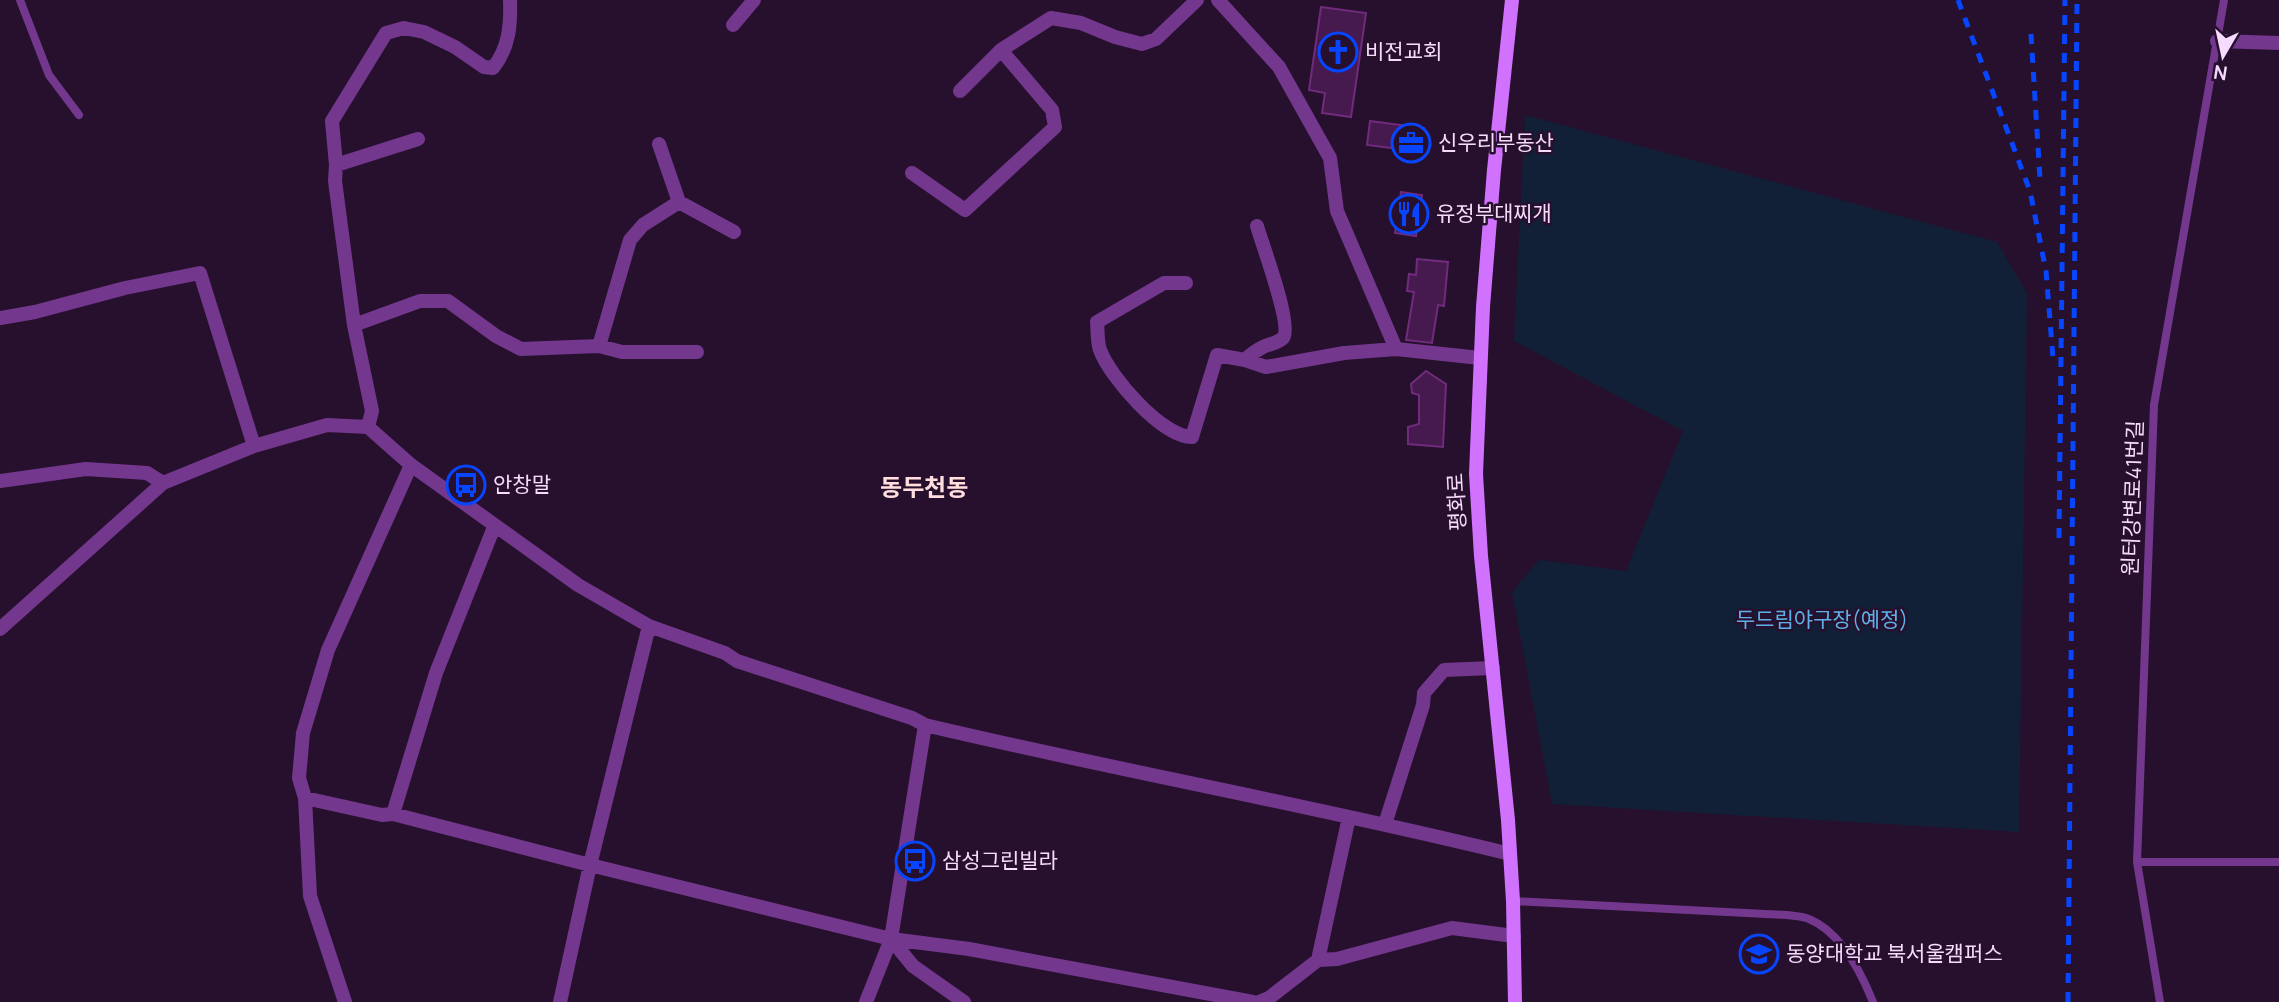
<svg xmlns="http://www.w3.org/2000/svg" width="2279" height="1002" font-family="Manrope,'Noto Sans KR',sans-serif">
<rect width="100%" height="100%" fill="#27102d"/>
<!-- green -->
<path fill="#122037" d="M1525 115 1997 242 2027 293 2019 832 1552 804 1512 592 1539 560 1626 571 1683 431 1514 341Z"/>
<!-- building -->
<path fill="#471a4f" stroke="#702b7c" stroke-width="2" d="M1321 7 1366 13 1351 117 1322 113 1325 93 1309 90Z
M1370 121 1424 128 1422 152 1367 145Z
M1401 192 1422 195 1416 236 1395 233Z
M1417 259 1448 262 1444 306 1438 305 1432 343 1406 340 1414 292 1407 291 1409 274 1416 275Z
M1426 371 1446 384 1443 447 1408 444V427L1419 424V395L1412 393 1411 384Z"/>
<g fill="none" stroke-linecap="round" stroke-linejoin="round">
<!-- service -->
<path stroke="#73388e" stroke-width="8" d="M20 0 49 75 79 115
M2137 862H2279
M1513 901 1787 915C1794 916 1803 916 1809 919 1841 932 1861 972 1873 1002
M2160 1002 2137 862 2154 405 2224 0"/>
<!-- minor -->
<path stroke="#73388e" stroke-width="14" d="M1218 0 1279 67 1330 158 1337 211 1396 349
M733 25 754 0
M960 91 1001 50 1051 18 1081 23 1115 37 1142 44 1156 39 1197 0
M659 144 679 202 734 232
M336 165 418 139
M912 173 965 210 1055 127 1052 110 1001 50
M1186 283H1164L1097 322C1098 331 1097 342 1100 350 1110 377 1162 437 1192 437L1217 355 1245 360 1266 367 1344 353 1396 349 1480 358
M0 318 35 312 125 288 200 273 254 446
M354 325 420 301H448L496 336 521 349 599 346 622 352H697
M599 346 630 240 643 225 679 202
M1245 360C1250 355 1257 350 1263 347 1269 344 1278 343 1283 338 1293 326 1262 244 1257 226
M368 427 372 411 354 325 335 181 336 165 332 121 386 33 404 28 424 32 455 47 484 67 493 68C509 48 511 25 510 0
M0 481 86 469 147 473 163 483
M0 629 163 483 254 446 327 425 368 427 411 465 578 585 649 626 725 653 737 661 912 718 925 725C1119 771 1316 806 1510 854
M305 798 382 815 393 814 590 865 891 939 969 949 1253 1002
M393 814 436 673 494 527
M1385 824 1423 705 1424 693 1444 670 1493 668
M891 939 913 966 964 1002
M1318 960 1349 817
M345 1002 310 896 305 798 299 778 303 733 328 650 411 465
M560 1002 590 865 649 626
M866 1002 891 939 925 725
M1259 1002 1269 998 1318 960 1337 959 1452 928 1514 936"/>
<!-- tertiary -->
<path stroke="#73388e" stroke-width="14" d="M2217 41 2279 43"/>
<!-- secondary -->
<path stroke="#d172ff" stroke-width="14" d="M1512 0 1494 170 1483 307 1476 474 1481 556 1508 820 1513 901 1515 1002"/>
<!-- rail -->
<path stroke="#0745ff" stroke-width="5" stroke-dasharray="10 9" stroke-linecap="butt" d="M1958 0 2030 191 2046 271 2053 358
M2031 34 2040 179
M2059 538 2065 0
M2068 1002 2077 0"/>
</g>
<!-- icons -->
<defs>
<symbol id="church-ring" viewBox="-11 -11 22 22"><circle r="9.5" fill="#27102d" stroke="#0745ff" stroke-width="1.5"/><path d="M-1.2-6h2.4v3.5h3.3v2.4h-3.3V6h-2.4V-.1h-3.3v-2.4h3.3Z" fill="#0745ff"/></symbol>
<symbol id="office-ring" viewBox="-11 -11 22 22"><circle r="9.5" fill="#27102d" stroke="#0745ff" stroke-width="1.5"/><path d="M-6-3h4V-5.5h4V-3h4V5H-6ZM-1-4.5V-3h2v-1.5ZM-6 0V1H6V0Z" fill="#0745ff"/></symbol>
<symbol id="restaurant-ring" viewBox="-11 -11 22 22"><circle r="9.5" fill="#27102d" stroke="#0745ff" stroke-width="1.5"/><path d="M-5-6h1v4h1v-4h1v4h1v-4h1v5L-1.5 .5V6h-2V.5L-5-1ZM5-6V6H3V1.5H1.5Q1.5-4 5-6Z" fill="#0745ff"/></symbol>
<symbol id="bus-ring" viewBox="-11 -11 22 22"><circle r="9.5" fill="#27102d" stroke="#0745ff" stroke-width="1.5"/><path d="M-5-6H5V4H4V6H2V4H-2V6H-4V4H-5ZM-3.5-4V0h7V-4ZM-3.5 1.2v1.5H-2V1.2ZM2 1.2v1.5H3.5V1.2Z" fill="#0745ff"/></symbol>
<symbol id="university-ring" viewBox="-11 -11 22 22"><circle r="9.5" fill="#27102d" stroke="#0745ff" stroke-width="1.5"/><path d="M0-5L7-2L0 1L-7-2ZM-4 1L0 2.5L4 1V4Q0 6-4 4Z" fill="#0745ff"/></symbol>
</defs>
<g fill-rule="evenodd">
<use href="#church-ring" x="1316" y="30" width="44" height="44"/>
<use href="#office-ring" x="1389" y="121" width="44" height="44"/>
<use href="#restaurant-ring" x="1387" y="192" width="44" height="44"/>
<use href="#bus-ring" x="444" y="463" width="44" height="44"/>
<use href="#bus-ring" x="893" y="839" width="44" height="44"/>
<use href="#university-ring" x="1737" y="932" width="44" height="44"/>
</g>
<g text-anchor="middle" stroke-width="5" stroke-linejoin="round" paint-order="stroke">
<!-- poi labels -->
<g font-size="21" fill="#f7dbff" stroke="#27102d" text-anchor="start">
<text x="1365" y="59">비전교회</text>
<text x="1438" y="150">신우리부동산</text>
<text x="1436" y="221">유정부대찌개</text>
<text x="493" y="492">안창말</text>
<text x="942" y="868">삼성그린빌라</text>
<text x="1786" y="961">동양대학교 북서울캠퍼스</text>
</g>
<!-- street labels -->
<g font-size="21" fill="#f7dbff" stroke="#27102d">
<text transform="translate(2133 498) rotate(-88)" y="7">원터강변로41번길</text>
<text transform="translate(1457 502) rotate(-93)" y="7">평화로</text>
</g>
<!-- park labels -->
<g font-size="21" fill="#5eb1e8" stroke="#27102d">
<text x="1822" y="627">두드림야구장(예정)</text>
</g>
<!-- quarter labels -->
<g font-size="24" font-weight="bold" fill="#ffdedd" stroke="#27102d">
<text x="924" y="496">동두천동</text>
</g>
</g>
<!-- north arrow -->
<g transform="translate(2223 56) rotate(189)" stroke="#27102d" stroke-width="5" paint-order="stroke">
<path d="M0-5L12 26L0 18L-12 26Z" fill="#f7dbff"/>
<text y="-10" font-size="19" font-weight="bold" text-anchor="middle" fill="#f7dbff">N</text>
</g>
</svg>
